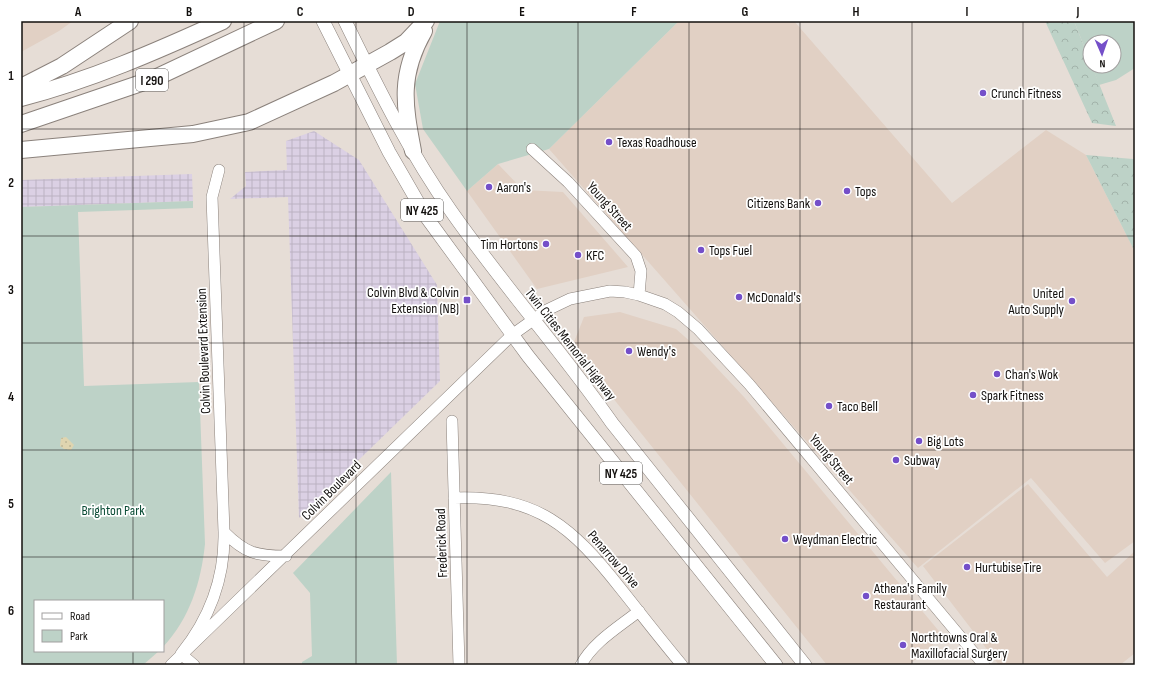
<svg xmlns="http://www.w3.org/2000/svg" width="1156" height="686" font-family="'Sofia Sans Condensed',sans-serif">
<defs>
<pattern id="industrial-grid" width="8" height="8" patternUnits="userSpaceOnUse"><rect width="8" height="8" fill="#dbd0e4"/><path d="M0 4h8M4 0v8" fill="none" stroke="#bbb2c2"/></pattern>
<pattern id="forest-crowns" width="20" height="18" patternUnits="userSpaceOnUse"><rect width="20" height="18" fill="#bdd2c7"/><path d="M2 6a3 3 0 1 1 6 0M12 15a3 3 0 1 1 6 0" fill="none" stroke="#a2b3aa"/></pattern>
<pattern id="sand-dots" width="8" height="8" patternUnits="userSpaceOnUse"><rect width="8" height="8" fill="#dfd5b0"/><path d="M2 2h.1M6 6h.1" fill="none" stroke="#beb696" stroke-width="1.8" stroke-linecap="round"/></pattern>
</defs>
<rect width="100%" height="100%" fill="#e6ddd6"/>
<!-- built -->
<path fill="#e1d0c4" d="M21 21H73L59 31 21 52Z
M679 21H794L952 203 1046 130 1086 155 1135 252V541L1105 563 1031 478 918 568 549 149Z
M498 164 523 190 563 192 628 267 537 289 467 191Z
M620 312 676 329 701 351 744 397 943 636 909 665H827L572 347 584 317Z
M1028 484 1107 577 1135 551V653L1120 665H999L923 566Z"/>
<!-- industrial -->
<path fill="url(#industrial-grid)" d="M314 131 359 160 437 285 440 381 299 518 288 197 230 199 246 186 245 172 287 170 286 141Z
M192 174 193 201 21 207V180Z"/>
<!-- green -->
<path fill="#bdd2c7" d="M440 21H679L549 149 498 164 467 191 423 129 415 84Z
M1074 21H1135V68L1116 80 1099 85 1092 66H1114V42H1090V61Z
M193 201V208L78 212 84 386 199 382 205 544C201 582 190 618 163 647V601H35V651H159L143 665H21V207Z
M391 472 397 665H302V662L312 656 310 593 293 573Z"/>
<!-- forest -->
<path fill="url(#forest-crowns)" d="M1045 21H1074L1090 61V66H1092L1116 126 1092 123Z
M1086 155 1133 159 1135 162V252Z"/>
<!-- sand -->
<path fill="url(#sand-dots)" d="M66 437 74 445 71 450 64 449 60 446 61 438Z"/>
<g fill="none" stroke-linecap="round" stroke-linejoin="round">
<defs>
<path id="minor" d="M532 149 568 182 636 256 641 271 639 295
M452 421 459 665
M454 498C538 495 572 527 621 589 641 614 661 640 682 665
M224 532C245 553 256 556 286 556
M171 665 512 335 547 310 570 299 610 291 625 292 639 295 665 304 678 312 698 329 749 384 984 665
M194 665 181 654C210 618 225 578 224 532L212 197 219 170
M581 665C593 642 619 627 639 611"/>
<path id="major" d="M323 21 389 152 427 218 528 356 776 665
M345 21C377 86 409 152 451 211 502 284 561 350 612 423L805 665"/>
<path id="highway" d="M21 87 62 66 130 21
M21 98C91 80 157 51 223 21
M21 124 153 79 276 21
M21 150 193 134 249 122 334 83 390 52 406 42 426 21
M413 151C404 104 399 75 424 31"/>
</defs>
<!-- minor casing -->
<use href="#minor" stroke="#8b827c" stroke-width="12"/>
<!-- major casing -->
<use href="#major" stroke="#8b827c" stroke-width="14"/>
<!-- highway casing -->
<use href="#highway" stroke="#8b827c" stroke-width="18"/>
<!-- minor -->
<use href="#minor" stroke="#fff" stroke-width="11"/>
<!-- major -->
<use href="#major" stroke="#fff" stroke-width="13"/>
<!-- highway -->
<use href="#highway" stroke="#fff" stroke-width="16"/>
</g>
<!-- grid -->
<path fill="none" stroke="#13100e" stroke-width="1" stroke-opacity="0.55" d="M133 21V601M244 21V665M356 21V665M467 21V665M578 21V665M689 21V665M800 21V665M912 21V665M1023 21V665M21 129H1135M21 236H1135M21 343H1135M21 450H1135M21 557H1135M133 651V665"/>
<!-- markers -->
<g fill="#744fc9" stroke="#fff" stroke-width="1.5">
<circle cx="983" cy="93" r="4"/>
<circle cx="609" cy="142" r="4"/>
<circle cx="489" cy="187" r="4"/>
<circle cx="847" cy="191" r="4"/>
<circle cx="818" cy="203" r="4"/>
<circle cx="546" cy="244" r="4"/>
<circle cx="701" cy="250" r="4"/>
<circle cx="578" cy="255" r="4"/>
<circle cx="739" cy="297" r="4"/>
<rect x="463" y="296" width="8" height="8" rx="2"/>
<circle cx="1072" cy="301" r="4"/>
<circle cx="629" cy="351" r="4"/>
<circle cx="997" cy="374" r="4"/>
<circle cx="973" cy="395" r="4"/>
<circle cx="829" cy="406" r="4"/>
<circle cx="919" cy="441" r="4"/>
<circle cx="896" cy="460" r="4"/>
<circle cx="785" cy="539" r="4"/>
<circle cx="967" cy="567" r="4"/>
<circle cx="866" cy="596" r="4"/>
<circle cx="903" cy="645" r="4"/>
</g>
<g text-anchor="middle" stroke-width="3.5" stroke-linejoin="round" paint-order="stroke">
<!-- shield labels -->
<g fill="#fff" stroke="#5a5856" stroke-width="1">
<rect x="136" y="69" width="32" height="22" rx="3"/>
<rect x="401" y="199" width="42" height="22" rx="3"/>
<rect x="600" y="462" width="42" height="22" rx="3"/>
</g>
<g font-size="13" font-weight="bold" fill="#13100e">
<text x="152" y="85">I 290</text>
<text x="422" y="215">NY 425</text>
<text x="621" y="478">NY 425</text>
</g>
<!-- poi labels -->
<g font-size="14" fill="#13100e" stroke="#fff" text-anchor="start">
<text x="991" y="98">Crunch Fitness</text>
<text x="617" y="147">Texas Roadhouse</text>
<text x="497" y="192">Aaron's</text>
<text x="855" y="196">Tops</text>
<text x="810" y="208" text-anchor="end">Citizens Bank</text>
<text x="538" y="249" text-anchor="end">Tim Hortons</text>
<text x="709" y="255">Tops Fuel</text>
<text x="586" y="260">KFC</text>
<text x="459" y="297" text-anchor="end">Colvin Blvd &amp; Colvin<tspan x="459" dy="16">Extension (NB)</tspan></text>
<text x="1064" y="298" text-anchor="end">United<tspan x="1064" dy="16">Auto Supply</tspan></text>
<text x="747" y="302">McDonald's</text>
<text x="637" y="356">Wendy's</text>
<text x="1005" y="379">Chan's Wok</text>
<text x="981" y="400">Spark Fitness</text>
<text x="837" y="411">Taco Bell</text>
<text x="927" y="446">Big Lots</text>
<text x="904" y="465">Subway</text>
<text x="793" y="544">Weydman Electric</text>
<text x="975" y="572">Hurtubise Tire</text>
<text x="874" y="593">Athena's Family<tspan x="874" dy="16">Restaurant</tspan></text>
<text x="911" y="642">Northtowns Oral &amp;<tspan x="911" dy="16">Maxillofacial Surgery</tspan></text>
</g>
<!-- street labels -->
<g font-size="14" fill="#13100e" stroke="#fff">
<text transform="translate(610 206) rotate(48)" y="5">Young Street</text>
<text transform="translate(571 344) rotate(52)" y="5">Twin Cities Memorial Highway</text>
<text transform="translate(203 351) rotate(-92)" y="5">Colvin Boulevard Extension</text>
<text transform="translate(832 459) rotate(50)" y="5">Young Street</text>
<text transform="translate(331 490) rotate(-45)" y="5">Colvin Boulevard</text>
<text transform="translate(441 543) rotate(-92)" y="5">Frederick Road</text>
<text transform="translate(614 559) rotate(49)" y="5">Penarrow Drive</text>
</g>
<!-- park labels -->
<g font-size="14" fill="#084a33" stroke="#fff">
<text x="113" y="515">Brighton Park</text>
</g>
</g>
<!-- border -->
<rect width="1156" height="686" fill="none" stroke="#ffffff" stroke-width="44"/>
<!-- legend -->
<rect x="34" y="600" width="130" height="52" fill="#ffffff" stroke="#a19f9f"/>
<rect x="42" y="613" width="20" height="6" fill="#ffffff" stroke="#a19f9f"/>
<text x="70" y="620" font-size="12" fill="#13100e">Road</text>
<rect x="42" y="630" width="20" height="12" fill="#bdd2c7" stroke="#a19f9f"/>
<text x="70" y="640" font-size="12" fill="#13100e">Park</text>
<!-- north arrow -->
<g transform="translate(1102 54) rotate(178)"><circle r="19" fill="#ffffff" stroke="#a19f9f"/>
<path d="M0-3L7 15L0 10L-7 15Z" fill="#744fc9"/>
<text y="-6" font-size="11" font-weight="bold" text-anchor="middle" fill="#13100e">N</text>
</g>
<rect x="22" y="22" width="1112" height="642" fill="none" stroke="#13100e" stroke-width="1.5"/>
<g font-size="13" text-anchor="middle" font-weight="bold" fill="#13100e">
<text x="78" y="16">A</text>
<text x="189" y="16">B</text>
<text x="300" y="16">C</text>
<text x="411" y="16">D</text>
<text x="522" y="16">E</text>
<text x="634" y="16">F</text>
<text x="745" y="16">G</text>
<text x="856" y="16">H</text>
<text x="967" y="16">I</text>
<text x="1078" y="16">J</text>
<text x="11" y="80">1</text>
<text x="11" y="187">2</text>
<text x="11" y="294">3</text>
<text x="11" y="401">4</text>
<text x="11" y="508">5</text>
<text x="11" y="615">6</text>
</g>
</svg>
